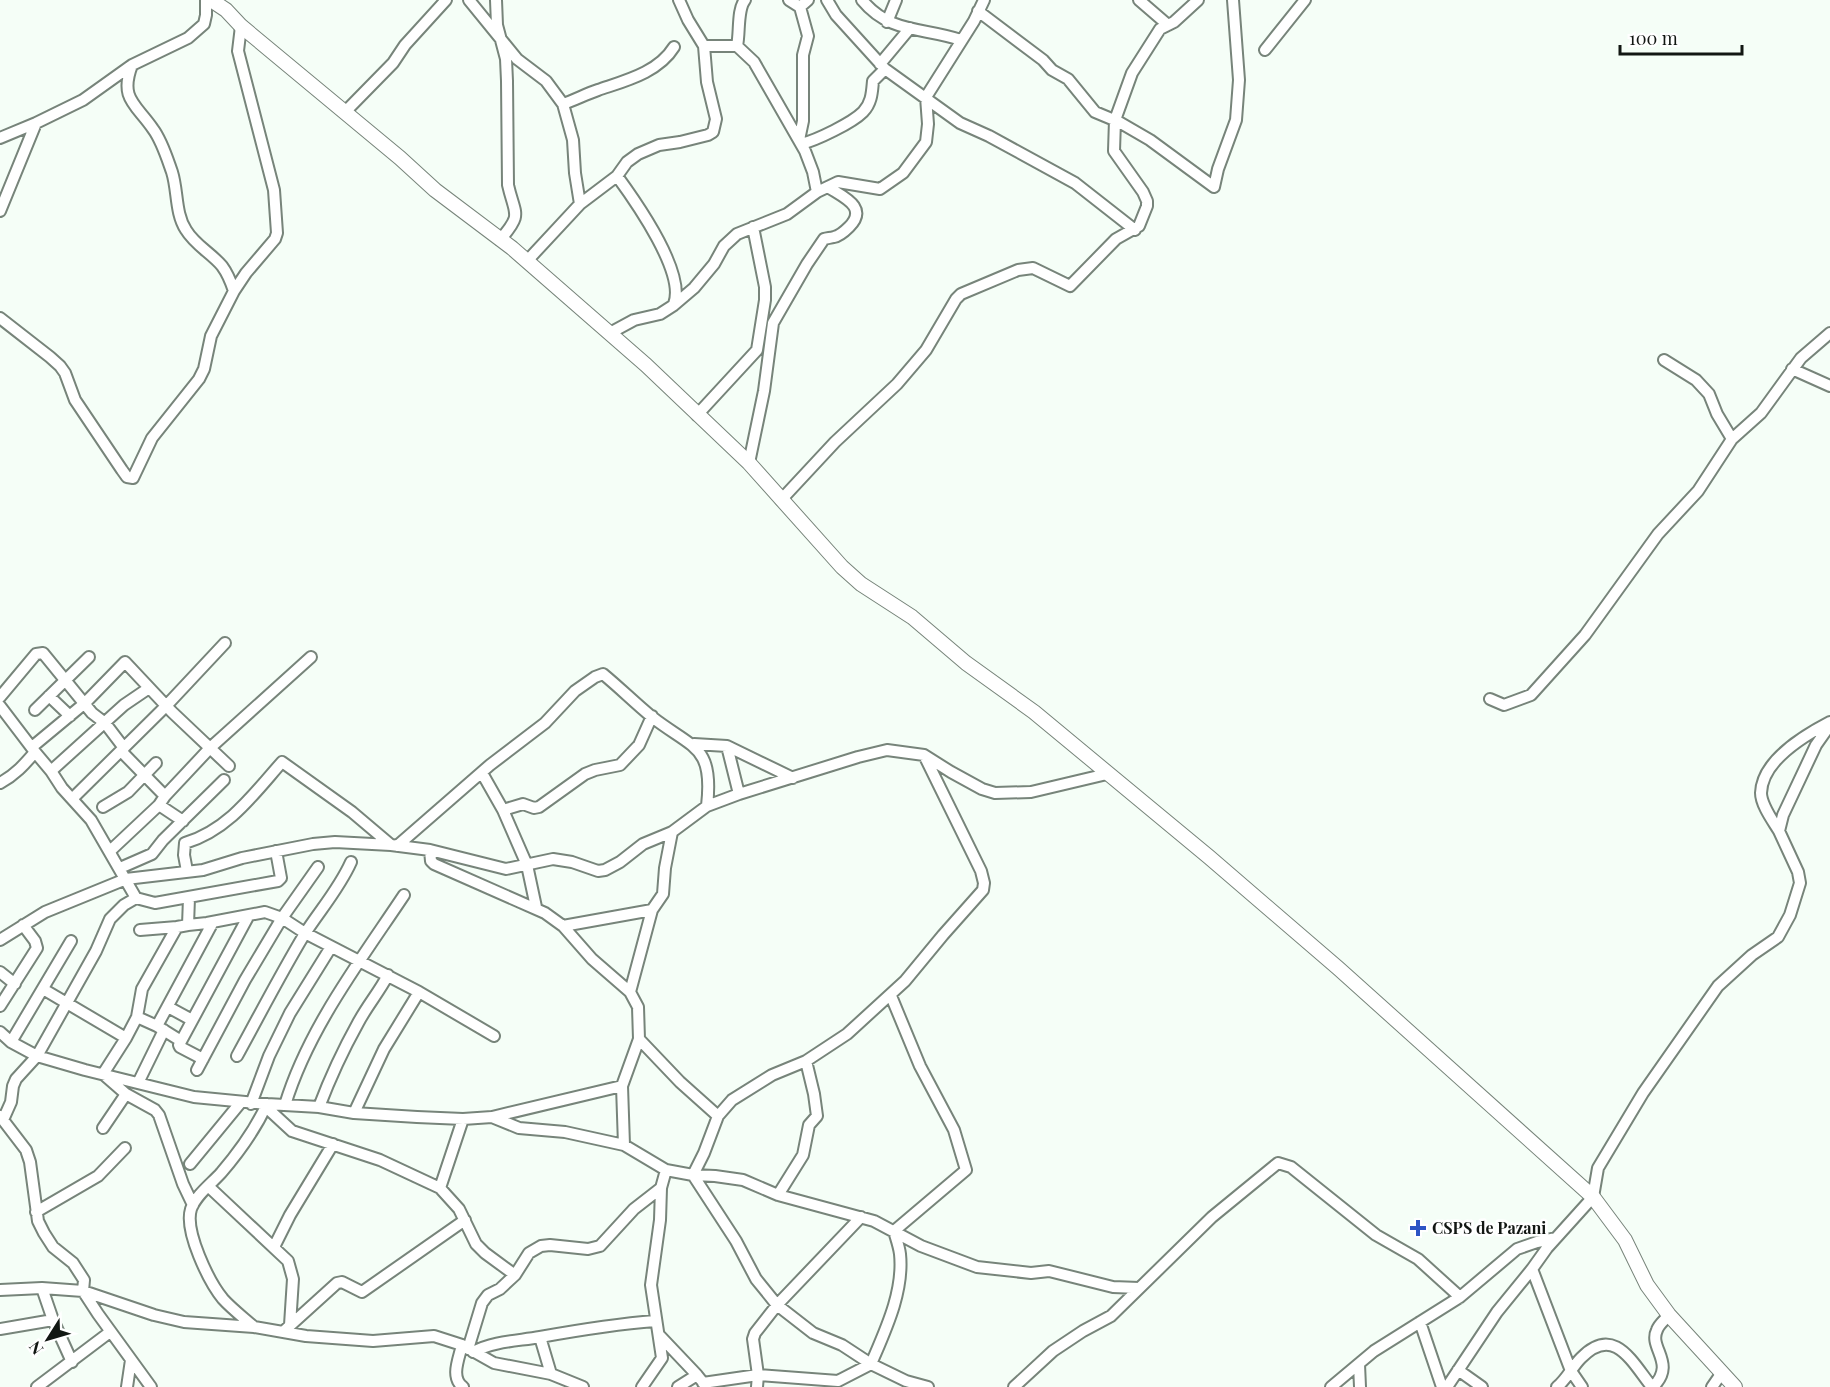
<svg xmlns="http://www.w3.org/2000/svg" width="1830" height="1387" font-family="'Playfair Display',serif">
<rect width="100%" height="100%" fill="#f5fef7"/>
<g fill="none" stroke-linecap="round" stroke-linejoin="round">
<defs>
<path id="street" d="M469 0 517 59 546 81 563 104 573 140 575 173 580 204 527 261
M496 0 497 25 506 59 507 81 508 185C515 216 523 213 500 240
M679 0 688 20 704 46
M789 0 800 7
M827 0 836 15 885 69 960 123 989 136 1075 183 1135 230
M862 0C890 34 923 27 961 40
M1139 0 1168 25
M978 11 1043 60 1052 70 1068 79 1095 112 1119 122 1150 140 1214 187 1218 169 1236 120 1239 80 1233 0
M887 22 896 0
M737 46C740 33 737 9 745 0
M1265 50 1305 0
M880 64 910 28
M132 65C119 99 136 104 153 129 162 141 167 158 172 172 178 191 175 213 186 230 195 245 211 253 222 266 228 274 231 282 234 291
M563 104C575 100 586 94 598 90 624 81 658 73 674 47
M345 112 393 63 405 45 446 0
M0 138 36 123 83 100 132 65 188 38 204 24 206 15V0
M799 140 803 121V55L808 36 800 7 808 0
M801 144C817 140 852 123 863 112 872 103 872 91 873 81L885 69
M617 176C636 202 686 273 674 304
M580 204 617 176 627 162 638 154 659 145 680 142 708 135 713 132 716 119 707 82 704 46H737L754 62 805 151 813 172 817 192
M0 211 36 123
M0 318 50 357 60 366 65 373 75 400 122 470 127 477 133 478 152 438 199 379 204 369 211 336 234 291 246 273 275 239 277 233 274 190 238 51 241 26
M610 333 634 320 660 314 674 305 694 288 714 264 724 246 737 234 787 214 817 192 838 182 880 189 903 173 926 142 928 124 926 97 974 21 984 0
M1792 369 1830 386
M697 415 757 350 765 300V287L753 227
M1732 439 1761 413 1801 358 1830 333
M749 463 764 391 773 323 807 264 824 239C827 238 830 238 834 237 839 236 845 231 849 227 869 207 843 197 828 187
M781 500 835 442 897 384 926 350 956 299 961 294 1018 270 1033 268 1070 286 1116 239 1139 226 1147 206V201L1143 192 1114 151 1115 120 1132 73 1160 29 1174 22 1198 0
M49 696 70 716
M0 697 36 654 43 653 92 713 105 723 124 748
M1490 699 1504 705 1531 695 1585 635 1658 534 1698 491 1732 439 1717 414 1709 394 1696 380 1664 360
M0 706 35 752 51 771 62 788 91 820 136 898 124 905 110 919 96 951 37 1056 16 1079 13 1086 11 1102 3 1120
M35 710 89 657
M694 744 727 746 793 778
M727 746 739 794
M32 747 85 703 125 662 172 712 229 766
M121 751 165 796
M924 755 981 871 984 883 983 890 943 935 905 981 847 1034 806 1061 772 1075 732 1100 718 1116 704 1153 693 1175 715 1176 743 1180 778 1195 874 1221 921 1246 977 1267 1031 1273 1049 1271 1113 1287 1139 1288
M51 771 124 705 149 688
M482 773 503 810 527 865 536 907
M0 783C15 775 24 765 35 752
M72 799 166 706 225 643
M159 805 183 821
M103 807 128 792 156 763
M503 810 523 804 534 808 539 807 585 774 595 770 620 765 639 745 652 716
M1779 831C1773 821 1761 805 1761 793 1762 760 1805 735 1830 722
M397 846 490 765 545 723 575 691 595 677 603 674C620 688 635 703 652 717 693 749 714 745 707 806
M430 850 431 861 434 864 545 913 563 926 592 959 630 992
M110 851 159 805 165 796 210 748 311 657
M120 868 152 854 163 840 224 780
M187 871 184 855 185 843C228 830 253 795 282 762L352 812 391 845
M136 898 155 903 278 881 281 878 276 851
M189 898 188 925 177 927 142 989 137 1017 126 1038 103 1074 126 1094 155 1110 159 1115 183 1184 193 1205
M188 925 207 923 265 912 282 918 305 933 419 992 494 1036
M563 926 652 910
M140 930 177 927
M0 940 45 912 126 879 203 870 242 858 313 844 335 842 391 845 430 850 506 869 553 859 572 862 598 871 605 870 620 862 643 844 672 832 707 806 739 794 858 757 887 750 924 755 951 772 982 789 995 793 1031 792 1107 774
M0 972 15 984
M43 989 126 1038
M0 1006 37 948 35 941 23 925
M168 1007 192 1020
M137 1017 157 1026 181 1041
M157 1026 213 922
M0 1032 11 1042 37 1056 85 1070 194 1097 267 1104
M639 1039 680 1082 718 1116
M11 1042 71 941
M237 1056C259 1016 280 975 304 935 320 910 339 889 351 862
M203 1059 180 1047 179 1045 249 915
M197 1070 245 980 282 918 318 867
M138 1083 164 1030
M251 1104 269 1056 290 1013 331 947
M285 1105C308 1029 360 961 404 895
M266 1107 292 1131 380 1160 440 1188 459 1209 476 1244 485 1253 515 1275 529 1253 541 1246 550 1245 588 1249 600 1246 634 1209 661 1188
M319 1107C330 1078 343 1050 358 1023 367 1006 379 992 388 975
M354 1113 384 1049 419 992
M0 1116 26 1150 30 1162 38 1221 44 1233 53 1247 73 1263 84 1280 83 1291 98 1314 151 1387
M492 1117 622 1086
M103 1128 126 1094
M624 1145 622 1086 639 1039 638 1007 630 992 652 910 663 894 665 868 672 832
M190 1164 241 1102
M208 1186 288 1261 293 1279 290 1325
M440 1188 463 1119
M778 1195 803 1155 809 1125 817 1116 814 1094 806 1061
M36 1212 98 1176 125 1148
M274 1247 290 1215 333 1144
M1532 1269 1571 1371 1582 1387
M42 1288 53 1320 72 1362
M0 1290 42 1288 83 1291 154 1315 184 1322 254 1327 306 1336 373 1341 434 1336 462 1345 494 1363 551 1374 583 1387
M1420 1322 1442 1387
M254 1327C244 1318 232 1309 223 1299 209 1282 184 1231 191 1209 196 1195 211 1184 221 1173 239 1152 255 1130 267 1104L319 1107 354 1113 417 1117 463 1119 492 1117 519 1128 565 1132 624 1145 666 1170 693 1175 736 1241 756 1279 777 1305 813 1333 842 1345 871 1364 906 1381 928 1387
M0 1329 53 1320
M284 1331 337 1283 342 1282 362 1292 465 1220
M660 1336 697 1375
M540 1337 551 1374
M462 1345C459 1359 450 1377 463 1387
M468 1349 482 1303 488 1295 500 1289 515 1275
M473 1352C494 1341 517 1341 540 1337 579 1330 616 1324 655 1321
M1359 1364 1360 1387
M1458 1370 1482 1387
M703 1383 758 1375 838 1381 871 1364C885 1331 904 1292 900 1254 899 1246 896 1238 894 1231L966 1170 954 1130 920 1066 891 996
M37 1387 110 1332
M127 1387 131 1360
M642 1387 662 1358 651 1285 660 1220 661 1188 666 1170
M678 1387 697 1375 701 1380
M757 1387 758 1375 753 1339 755 1333 777 1305 861 1217
M1014 1387 1053 1351 1083 1331 1111 1316 1212 1217 1278 1163 1291 1167 1376 1235 1418 1259 1460 1297
M1331 1387 1374 1351 1460 1297 1517 1249 1537 1242 1556 1238
M1447 1387 1497 1312 1532 1269 1547 1248 1593 1197 1598 1168 1643 1093 1718 986 1752 955 1778 937 1790 915 1800 883 1798 872 1779 831 1783 815 1816 745 1830 725
M1557 1387C1567 1379 1572 1367 1581 1358 1614 1324 1632 1362 1652 1387
M1653 1387C1677 1363 1648 1348 1657 1330 1659 1324 1665 1320 1669 1315
M1712 1387 1721 1374"/>
<path id="secondary" d="M211 0 226 10 241 26 400 158 435 190 512 248 646 365 749 463 842 567 861 584 912 617 966 663 1034 712 1209 857 1338 968 1593 1197 1625 1240 1647 1285 1669 1315 1735 1387"/>
</defs>
<!-- street casing -->
<use href="#street" stroke="#77847a" stroke-width="14"/>
<!-- secondary casing -->
<use href="#secondary" stroke="#77847a" stroke-width="16"/>
<!-- street -->
<use href="#street" stroke="#fff" stroke-width="10"/>
<!-- secondary -->
<use href="#secondary" stroke="#fff" stroke-width="14"/>
</g>
<!-- markers -->
<path fill="#2c54c4" stroke="#fff" stroke-width="2" d="M1415 1219h6v6h6v6h-6v6h-6v-6h-6v-6h6z"/>
<g text-anchor="middle" stroke-width="5" stroke-linejoin="round" paint-order="stroke">
<!-- poi labels -->
<g font-size="16" font-weight="bold" fill="#121713" stroke="#fff" text-anchor="start">
<text x="1432" y="1234">CSPS de Pazani</text>
</g>
</g>
<!-- north arrow -->
<g transform="translate(48 1339) rotate(233)" stroke="#ffffff" stroke-width="4.5" paint-order="stroke">
<path d="M0-4.5L10 22L0 15L-10 22Z" fill="#121713"/>
<text y="-9" font-size="16" font-weight="bold" text-anchor="middle" fill="#121713">N</text>
</g>
<!-- scale -->
<path d="M1620 45v9h122v-9" fill="none" stroke="#121713" stroke-width="3"/>
<text x="1629" y="45" font-size="18" fill="#121713" stroke="#ffffff" stroke-width="4.5" paint-order="stroke">100 m</text>
</svg>
